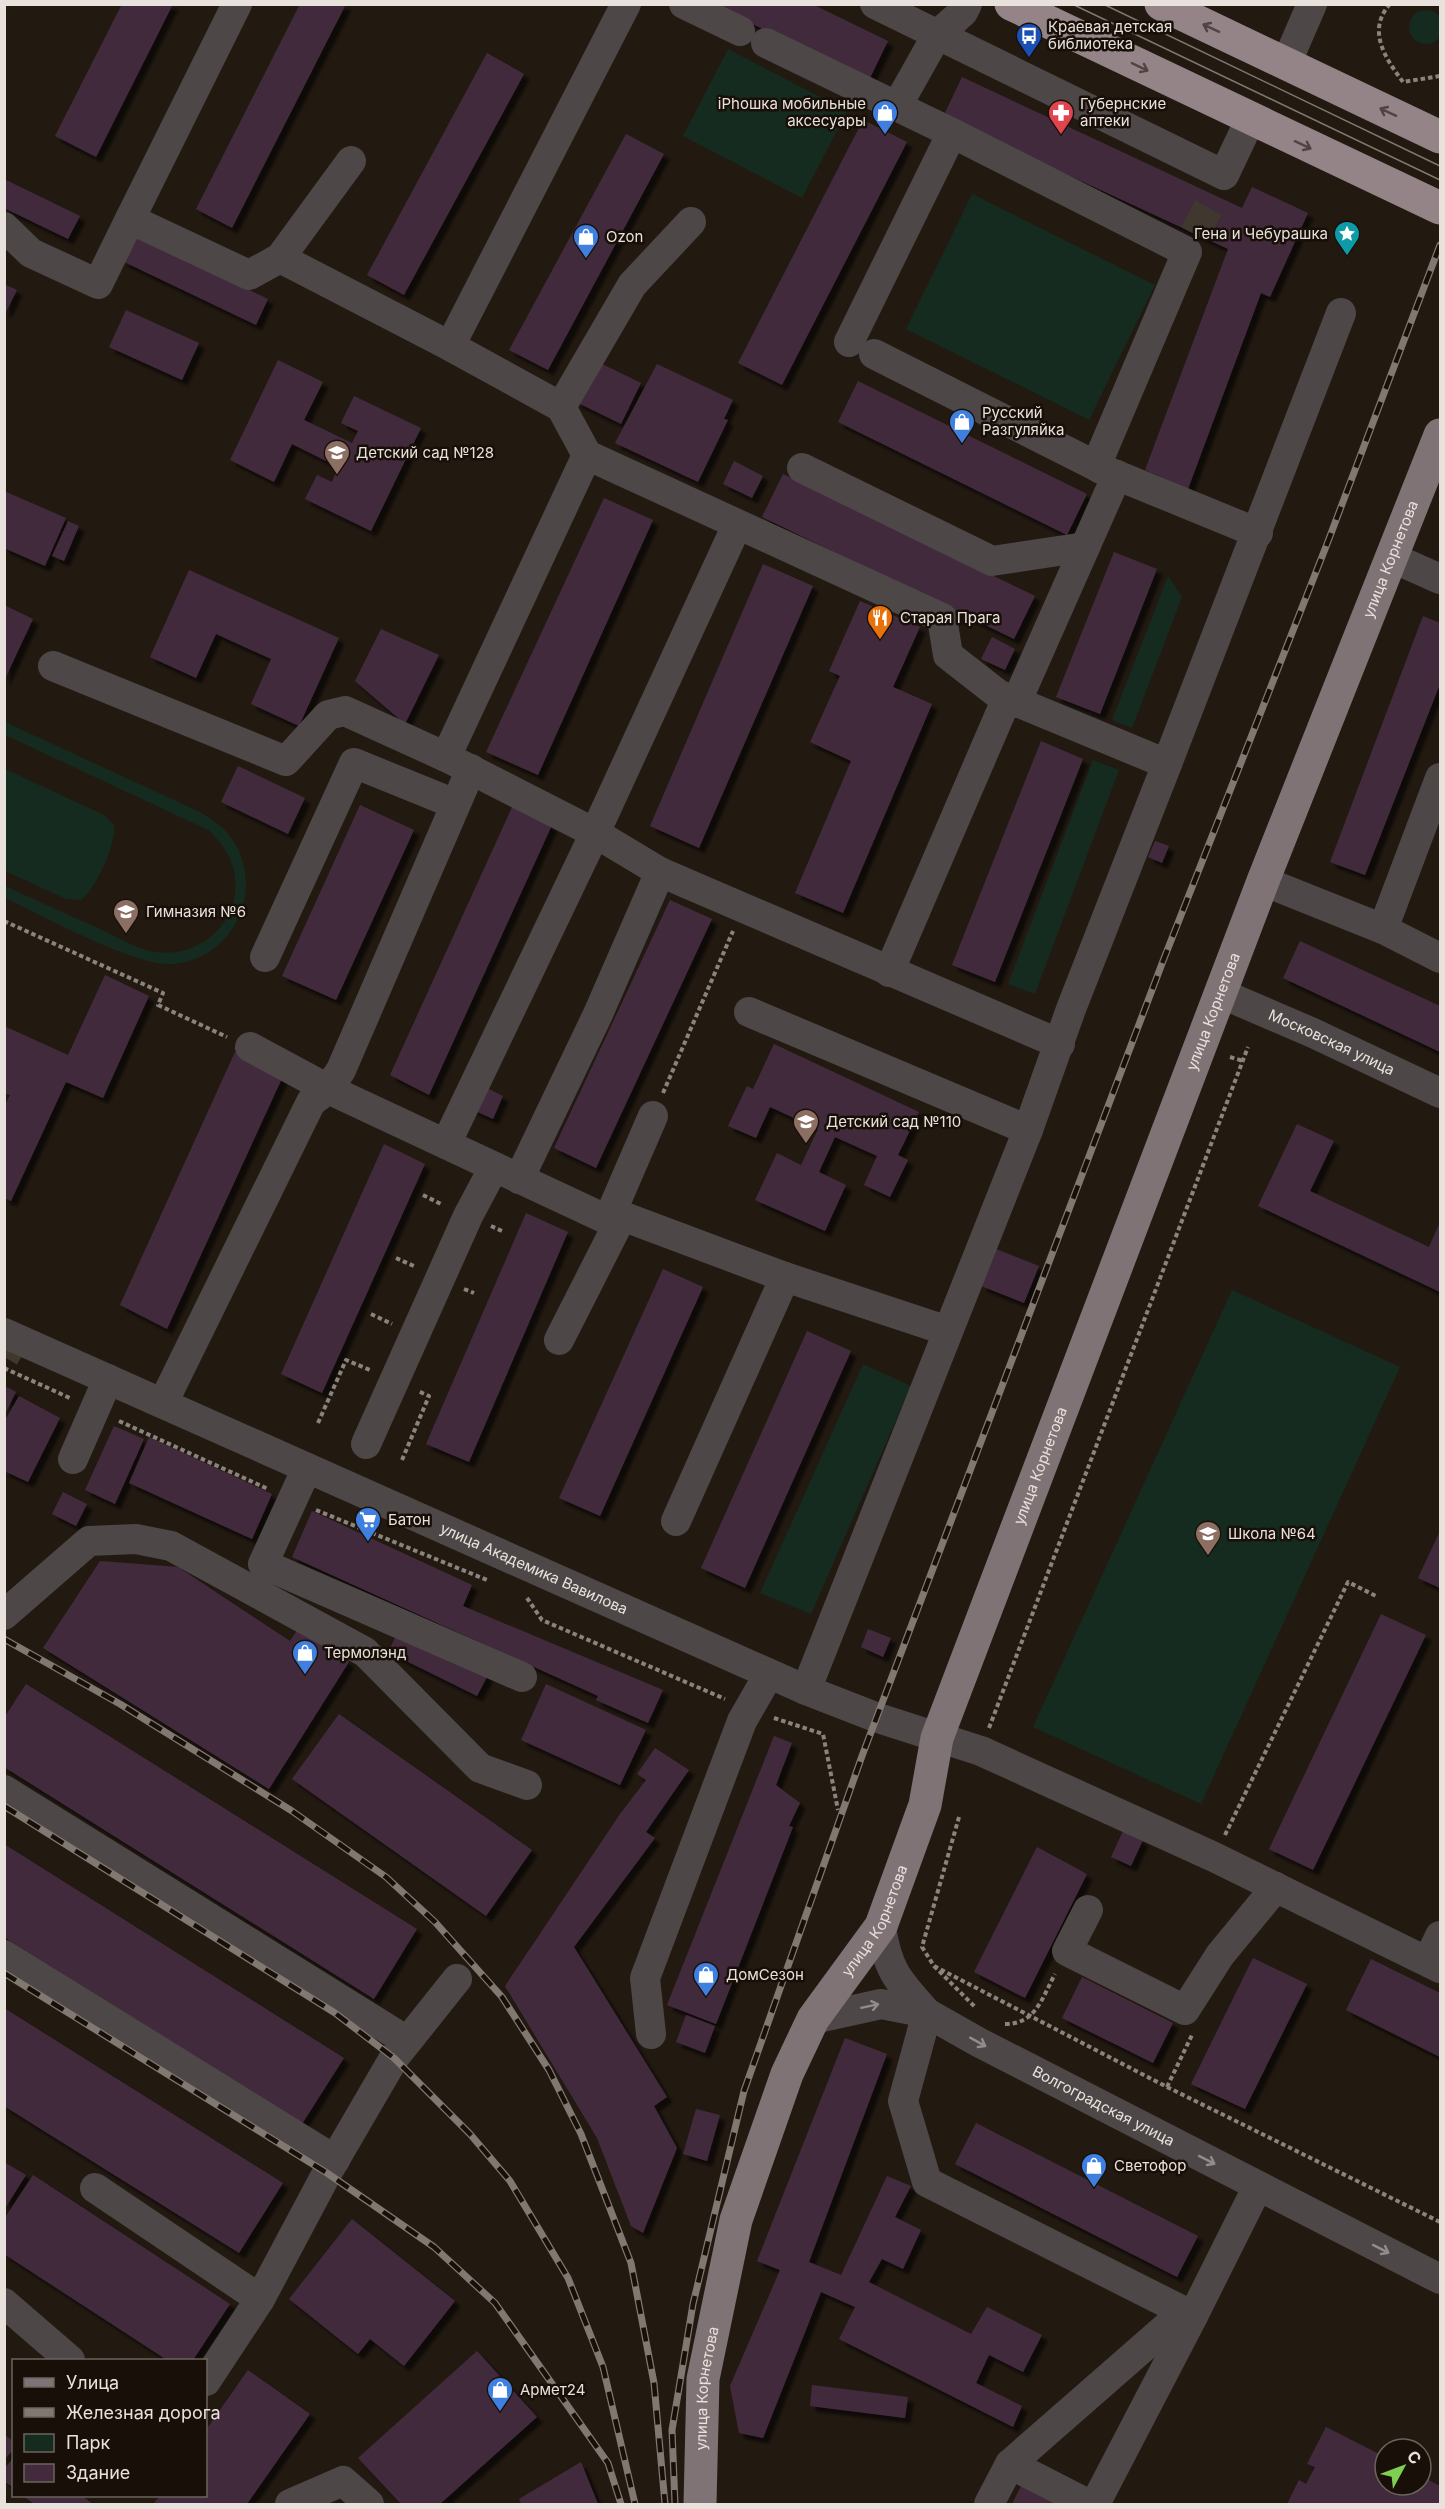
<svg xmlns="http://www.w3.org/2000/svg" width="1445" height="2509" font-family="Inter,sans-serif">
<defs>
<filter id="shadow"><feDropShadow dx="5.5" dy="5.5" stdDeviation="1.5" flood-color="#0009"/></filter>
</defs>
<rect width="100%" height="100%" fill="#221911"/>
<!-- green -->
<path fill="#152b20" d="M1409 27a17 17 0 1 1 34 0a17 17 0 1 1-34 0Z
M728 49 847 111 802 198 683 136Z
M972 194 1155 285 1089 420 906 329Z
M1168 576 1182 597 1132 728 1112 720Z
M5 722 200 812C216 821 230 832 238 849 263 901 226 963 169 964 133 965 41 915 5 898V886C36 900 68 915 100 929 117 937 136 949 155 952 191 957 226 935 234 899 240 871 228 848 208 830L5 735Z
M1093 760 1119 770 1035 994 1008 984Z
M5 769 104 815 114 825C117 842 95 891 81 900L66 899 5 871Z
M1232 1290 1400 1367 1201 1804 1033 1727Z
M863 1364 911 1386 811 1614 760 1593Z"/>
<!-- building -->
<path fill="#432b3d" filter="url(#shadow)" d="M122 4H173L96 157 55 136Z
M300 4H346L232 228 196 209Z
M711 4H812L888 41 869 80Z
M487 53 524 74 404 295 367 275Z
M962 77 1242 208 1252 187 1308 213 1270 297 1261 293 1188 489 1145 470 1228 249 943 117Z
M863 120 907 142 782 385 738 363Z
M626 134 664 154 548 370 509 350Z
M4 179 80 216 68 239 4 208Z
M134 235 268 299 256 325 122 261Z
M4 284 17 290 6 312 4 311Z
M126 310 199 343 182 380 109 347Z
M278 360 323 382 304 420 352 443 358 431 341 423 354 396 421 428 371 531 305 499 317 475 332 482 338 467 292 444 274 482 230 460Z
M596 361 641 383 621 424 576 402Z
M657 364 733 400 724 419 728 420 698 482 615 443Z
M858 381 1087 494 1067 535 838 422Z
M734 461 763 476 752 498 723 484Z
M783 474 1035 596 1014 639 762 517Z
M4 491 66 518 45 566 4 548Z
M604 498 653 520 538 775 486 752Z
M68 521 79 526 64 561 52 556Z
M1114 552 1157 569 1100 714 1056 697Z
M763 564 813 586 699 848 650 826Z
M189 570 339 638 299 726 251 704 271 659 216 634 196 678 150 657Z
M860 601 920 627 893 687 932 704 843 913 795 893 851 761 810 742 840 676 829 671Z
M4 605 33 619 4 681Z
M1423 616 1440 623V684L1365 875 1330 862Z
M381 629 439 655 405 724 355 681Z
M992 637 1015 649 1005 670 981 659Z
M1041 741 1083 759 995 982 952 965Z
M238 766 305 798 288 834 221 802Z
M360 805 414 830 336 1000 282 976Z
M513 805 552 825 429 1095 390 1075Z
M1155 841 1169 846 1162 863 1148 857Z
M670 900 712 919 596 1168 554 1148Z
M1300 941 1440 1006V1052L1283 978Z
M105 975 149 996 103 1098 66 1082 11 1201 4 1198V1107L10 1095 4 1093V1026L68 1055Z
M774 1044 919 1112 898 1155 908 1160 890 1197 864 1185 877 1156 835 1137 819 1172 846 1185 825 1231 755 1200 777 1153 801 1165 818 1129 770 1107 756 1138 728 1126 747 1086 753 1089Z
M235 1052 283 1076 167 1329 120 1305Z
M481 1085 503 1096 493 1119 471 1109Z
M1297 1124 1334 1141 1310 1191 1429 1247 1440 1222V1292L1258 1206Z
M384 1144 425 1164 322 1393 281 1374Z
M526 1213 568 1232 469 1462 426 1444Z
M996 1249 1039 1266 1024 1303 981 1286Z
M663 1269 703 1287 600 1516 559 1498Z
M807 1331 851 1351 745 1588 701 1568Z
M7 1387 16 1392 5 1414V1390Z
M19 1396 60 1418 28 1482 4 1471V1422Z
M114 1426 144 1439 115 1504 85 1490Z
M149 1437 272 1494 252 1539 129 1483Z
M63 1492 87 1504 76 1526 52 1514Z
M312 1511 472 1585 463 1606 663 1690 648 1723 596 1700 598 1696 292 1557Z
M1440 1531V1588L1418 1578Z
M100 1561 178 1567 290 1641 298 1629 349 1662 269 1789 43 1648Z
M1381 1614 1426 1635 1313 1870 1269 1849Z
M868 1629 891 1638 883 1657 861 1647Z
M398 1632 488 1675 477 1696 388 1652Z
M26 1684 417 1929 374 1999 4 1767V1718Z
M546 1684 646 1730 620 1785 521 1740Z
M339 1714 532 1850 486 1916 292 1779Z
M774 1736 792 1743 776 1785 800 1803 789 1826 793 1827 716 2024 667 2005Z
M655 1748 689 1770 646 1832 655 1838 574 1947 667 2097 654 2106 677 2148 643 2233 631 2226 597 2138 505 1986 620 1814 646 1780 637 1774Z
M1123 1831 1143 1840 1131 1866 1111 1857Z
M4 1844 344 2058 302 2124 4 1937Z
M1037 1847 1087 1874 1025 1998 974 1972Z
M1253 1958 1307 1984 1245 2109 1191 2084Z
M1371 1959 1440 1993V2057L1346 2010Z
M1082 1977 1173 2023 1153 2063 1062 2018Z
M4 2008 283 2183 239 2253 4 2106Z
M686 2015 715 2026 705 2053 676 2042Z
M845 2038 887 2054 809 2262 841 2275 887 2176 911 2186 895 2217 921 2230 903 2269 882 2259 869 2282 971 2334 987 2307 1042 2335 1023 2372 989 2355 976 2383 1022 2406 1013 2427 839 2339 855 2307 821 2292 763 2438 739 2433 730 2386 780 2270 757 2261Z
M696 2109 720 2115 707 2161 683 2154Z
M976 2123 1198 2236 1177 2277 955 2164Z
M4 2162 26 2175 4 2210Z
M33 2175 230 2304 193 2360H167L4 2254V2219Z
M352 2219 455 2301 404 2366 370 2339 358 2354 289 2299Z
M477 2351 537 2417 440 2504H401L358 2458Z
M248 2370 310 2414 247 2504H153L160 2496H206V2430Z
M812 2385 908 2397 905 2418 810 2406Z
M1326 2427 1385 2457 1377 2472 1385 2476V2485H1402L1412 2490 1415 2485H1421V2476L1440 2486V2504H1287L1299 2480 1306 2484 1315 2467 1307 2464Z
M4 2434 14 2442V2449L4 2460Z
M14 2457V2488L4 2481V2469Z
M581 2462 598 2504H521L519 2499Z
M1022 2484 1063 2504H1012Z
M23 2496H82L93 2504H34Z"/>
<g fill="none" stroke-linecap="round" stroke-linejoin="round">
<!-- minor-tunnel -->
<path stroke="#40372f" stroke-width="30" stroke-dasharray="30 15" stroke-linecap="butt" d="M1194 234 1215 196
M4 1357 15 1338"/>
<!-- path -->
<path stroke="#8b837d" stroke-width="4" stroke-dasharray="4.5 3" stroke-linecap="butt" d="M1390 4C1366 31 1386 59 1403 82L1440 76
M4 921 163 993 158 1005 227 1037
M1230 1057 1243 1061
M663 1093 733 931
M423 1195 443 1205
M491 1226 502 1231
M396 1258 416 1267
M464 1289 474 1293
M371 1314 392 1324
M4 1368 72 1399
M119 1421 268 1489
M318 1423 346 1360 370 1370
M402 1460 429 1396 418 1391
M316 1510 487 1580
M527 1598 542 1620 725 1699
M774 1718 823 1734 838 1810
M989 1728 1248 1047
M959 1817 922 1947 934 1966 976 2008
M1225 1835 1348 1582 1378 1597
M934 1966 1167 2087 1440 2222
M1005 2024C1036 2024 1042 1998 1055 1974
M1167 2087 1192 2035"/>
<!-- minor -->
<g stroke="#4d4748" stroke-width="30">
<path d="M684 4 740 31"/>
<path d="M875 4 1224 175 1250 120"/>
<path d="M766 43 952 133 1187 252 1096 466 874 354"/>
<path d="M1286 64 1312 4"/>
<path d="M897 106 937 35 963 12 967 4"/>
<path d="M130 219 237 4"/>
<path d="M4 227 31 253 98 284 130 219 249 275 280 258 450 346 561 407 587 455 942 618 948 655 998 694 1167 764 1341 313"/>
<path d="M280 258 351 161"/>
<path d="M849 342 952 133"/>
<path d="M450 346 626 4"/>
<path d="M561 407 632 285 691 222"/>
<path d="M587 455 446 757 595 833 660 872 1060 1044"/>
<path d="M802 468 992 561 1085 547"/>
<path d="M1099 468 1258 533"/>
<path d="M1393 558 1440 579"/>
<path d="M53 666 286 761 328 715 345 711 446 757"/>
<path d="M1016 703 1117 475"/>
<path d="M1263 881 1383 929 1440 958"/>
<path d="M1383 929 1440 778"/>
<path d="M265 957 354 763 455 804"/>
<path d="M889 972 1007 698"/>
<path id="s1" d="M1220 993 1313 1033 1440 1093"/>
<path d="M749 1012 1028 1130"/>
<path d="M250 1047 328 1089 608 1220 622 1216 785 1277 948 1331"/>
<path d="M446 1144 595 833 737 525"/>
<path d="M519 1179 598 1014 660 872"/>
<path d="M608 1220 653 1116"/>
<path id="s2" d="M4 1333 806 1690 878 1718 981 1751 1214 1857 1440 1968"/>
<path d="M559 1340 622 1216"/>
<path d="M163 1403 311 1102 328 1089 341 1070 471 769"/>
<path d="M366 1444 468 1216 494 1167"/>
<path d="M73 1459 108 1379"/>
<path d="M307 1468 263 1564 522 1677"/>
<path d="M676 1521 785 1277"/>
<path d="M4 1615 89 1541 136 1539 171 1546 365 1652 480 1768 527 1785"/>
<path d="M806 1690 1028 1130 1071 1009 1167 764"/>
<path d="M4 1790 407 2041"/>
<path d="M1088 1910 1067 1951 1185 2010 1220 1955 1276 1887"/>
<path d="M881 1926C887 1970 898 1981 927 2013"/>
<path d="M4 1955 335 2160"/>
<path d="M1428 1961 1440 1936"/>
<path d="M927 2013 903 2101 927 2182 1193 2316 1095 2504"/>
<path id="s3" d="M813 2019 881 2004 927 2013 980 2043 1440 2279"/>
<path d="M651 2034 645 1978 742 1721 769 1674"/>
<path d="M95 2188 260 2299"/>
<path d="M4 2303 70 2360"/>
<path d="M206 2381 260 2299 327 2173 394 2058 457 1979"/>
<path d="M1010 2464 1088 2504"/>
<path d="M290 2504 343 2481 369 2504"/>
<path d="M989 2504 1010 2464 1170 2324 1193 2316 1258 2186"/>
</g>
<!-- major -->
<path stroke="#807376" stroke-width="33" id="s4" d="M700 2504 703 2379 736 2220 787 2074 813 2019 881 1926 925 1805 937 1738 1263 881 1440 435"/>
<!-- highway -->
<path stroke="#948488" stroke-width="33" d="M1011 4 1440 208
M1161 4 1440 137"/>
<!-- tram -->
<path stroke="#807871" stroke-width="1.5" d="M1072 4 1440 180
M1103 4 1440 166"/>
<defs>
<path id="rail" d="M4 1639 120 1704 292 1811 386 1877 435 1922 502 1997 549 2070 581 2134 631 2263 654 2383 665 2504
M4 1806 335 2013 394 2058 470 2134 510 2181 568 2278 603 2367 635 2504
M4 1973 327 2173 434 2247 495 2303 608 2463 621 2504
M675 2504 672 2430 693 2304 744 2091 862 1756 1163 961 1327 544 1440 245"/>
</defs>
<!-- rail casing -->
<use href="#rail" stroke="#807871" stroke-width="7"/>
<!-- rail -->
<use href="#rail" stroke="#181008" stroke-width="4.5" stroke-dasharray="14" stroke-linecap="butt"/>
</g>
<!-- one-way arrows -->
<defs><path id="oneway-shaft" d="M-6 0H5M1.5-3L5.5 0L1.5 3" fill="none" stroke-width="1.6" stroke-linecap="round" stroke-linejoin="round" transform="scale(1.5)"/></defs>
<g stroke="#504442">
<use href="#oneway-shaft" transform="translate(1211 28) rotate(-155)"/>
<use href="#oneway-shaft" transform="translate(1140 67) rotate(26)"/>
<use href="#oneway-shaft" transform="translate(1388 112) rotate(-155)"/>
<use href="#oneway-shaft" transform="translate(1303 145) rotate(25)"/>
</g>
<g stroke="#938c8b">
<use href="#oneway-shaft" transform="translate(870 2006) rotate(-12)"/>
<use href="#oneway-shaft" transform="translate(978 2042) rotate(29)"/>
<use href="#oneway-shaft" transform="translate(1207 2160) rotate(27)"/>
<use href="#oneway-shaft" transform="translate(1381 2249) rotate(27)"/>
</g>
<!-- icons -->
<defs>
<symbol id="bus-pin" viewBox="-11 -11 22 30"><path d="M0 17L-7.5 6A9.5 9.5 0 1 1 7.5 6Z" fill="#1a4fb4" stroke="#181008"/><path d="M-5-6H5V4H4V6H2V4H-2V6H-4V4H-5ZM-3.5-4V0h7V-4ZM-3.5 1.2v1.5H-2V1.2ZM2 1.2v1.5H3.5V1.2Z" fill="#fff"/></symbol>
<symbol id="shop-pin" viewBox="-11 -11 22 30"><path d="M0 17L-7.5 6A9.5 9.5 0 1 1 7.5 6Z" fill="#3f7fe0" stroke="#181008"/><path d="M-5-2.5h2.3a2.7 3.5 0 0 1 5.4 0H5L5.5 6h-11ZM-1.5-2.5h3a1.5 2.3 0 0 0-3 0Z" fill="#fff"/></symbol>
<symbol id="pharmacy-pin" viewBox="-11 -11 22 30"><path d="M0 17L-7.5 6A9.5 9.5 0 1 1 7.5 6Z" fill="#e0444e" stroke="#181008"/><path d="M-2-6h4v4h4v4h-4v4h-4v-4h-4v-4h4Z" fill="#fff"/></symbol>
<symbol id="sight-pin" viewBox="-11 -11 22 30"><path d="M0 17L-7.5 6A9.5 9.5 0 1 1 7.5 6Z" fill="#0f9aa8" stroke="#181008"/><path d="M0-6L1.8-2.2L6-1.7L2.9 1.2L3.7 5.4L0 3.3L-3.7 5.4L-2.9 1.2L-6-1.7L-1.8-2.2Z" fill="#fff"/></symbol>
<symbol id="school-pin" viewBox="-11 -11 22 30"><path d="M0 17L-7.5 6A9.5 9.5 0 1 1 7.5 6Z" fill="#8d6e63" stroke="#181008"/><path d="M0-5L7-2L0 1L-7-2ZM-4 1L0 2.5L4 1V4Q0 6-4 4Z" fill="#fff"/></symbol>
<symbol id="restaurant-pin" viewBox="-11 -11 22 30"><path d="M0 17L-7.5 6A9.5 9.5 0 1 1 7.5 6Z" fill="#e8710a" stroke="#181008"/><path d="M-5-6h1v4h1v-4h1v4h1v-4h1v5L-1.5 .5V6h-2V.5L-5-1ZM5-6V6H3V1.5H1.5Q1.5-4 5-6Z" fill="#fff"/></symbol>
<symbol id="supermarket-pin" viewBox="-11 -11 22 30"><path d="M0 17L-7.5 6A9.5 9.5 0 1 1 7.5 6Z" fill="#3f7fe0" stroke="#181008"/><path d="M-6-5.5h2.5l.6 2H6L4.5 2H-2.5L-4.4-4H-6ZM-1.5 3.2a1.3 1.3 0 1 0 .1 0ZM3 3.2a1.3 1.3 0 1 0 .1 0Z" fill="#fff"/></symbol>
</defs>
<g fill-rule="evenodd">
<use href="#bus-pin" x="1014" y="21" width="30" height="40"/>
<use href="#shop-pin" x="870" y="98" width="30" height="40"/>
<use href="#pharmacy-pin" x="1046" y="98" width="30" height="40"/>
<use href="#sight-pin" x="1332" y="219" width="30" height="40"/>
<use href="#shop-pin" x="571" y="222" width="30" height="40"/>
<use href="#shop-pin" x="947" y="407" width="30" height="40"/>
<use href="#school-pin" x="322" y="438" width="30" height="40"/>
<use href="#restaurant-pin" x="865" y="603" width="30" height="40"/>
<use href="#school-pin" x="111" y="897" width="30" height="40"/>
<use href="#school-pin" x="791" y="1107" width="30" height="40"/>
<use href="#supermarket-pin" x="353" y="1505" width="30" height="40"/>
<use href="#school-pin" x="1193" y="1519" width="30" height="40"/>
<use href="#shop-pin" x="290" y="1638" width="30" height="40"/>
<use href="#shop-pin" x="691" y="1960" width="30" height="40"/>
<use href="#shop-pin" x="1079" y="2151" width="30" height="40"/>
<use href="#shop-pin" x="485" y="2375" width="30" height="40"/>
</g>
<g text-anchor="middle" stroke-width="5" stroke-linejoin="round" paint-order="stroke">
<!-- poi labels -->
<g font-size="15" fill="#e8e1dc" stroke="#181008" text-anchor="start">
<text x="1048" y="32">Краевая детская<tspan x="1048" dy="17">библиотека</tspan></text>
<text x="866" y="109" text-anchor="end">iPhoшка мобильные<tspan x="866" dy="17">аксесуары</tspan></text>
<text x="1080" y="109">Губернские<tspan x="1080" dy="17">аптеки</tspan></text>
<text x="1328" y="239" text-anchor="end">Гена и Чебурашка</text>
<text x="606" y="242">Ozon</text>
<text x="982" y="418">Русский<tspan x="982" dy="17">Разгуляйка</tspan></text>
<text x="356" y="458">Детский сад №128</text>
<text x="900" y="623">Старая Прага</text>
<text x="146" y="917">Гимназия №6</text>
<text x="826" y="1127">Детский сад №110</text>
<text x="388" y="1525">Батон</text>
<text x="1228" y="1539">Школа №64</text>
<text x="324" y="1658">Термолэнд</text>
<text x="726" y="1980">ДомСезон</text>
<text x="1114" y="2171">Светофор</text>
<text x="520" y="2395">Армет24</text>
</g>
<!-- street labels -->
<g font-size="15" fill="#e8e1dc" stroke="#181008">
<text dy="5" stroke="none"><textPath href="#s4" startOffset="2078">улица Корнетова</textPath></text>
<text dy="5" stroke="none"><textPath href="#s4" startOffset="1592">улица Корнетова</textPath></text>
<text dy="5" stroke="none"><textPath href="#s1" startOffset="122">Московская улица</textPath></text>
<text dy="5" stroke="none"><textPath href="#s4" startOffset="1106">улица Корнетова</textPath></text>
<text dy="5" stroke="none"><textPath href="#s2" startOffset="580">улица Академика Вавилова</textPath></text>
<text dy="5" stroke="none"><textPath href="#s4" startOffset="620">улица Корнетова</textPath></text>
<text dy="5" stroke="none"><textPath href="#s3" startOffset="316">Волгоградская улица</textPath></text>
<text dy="5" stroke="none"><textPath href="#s4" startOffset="116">улица Корнетова</textPath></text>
</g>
</g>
<!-- border -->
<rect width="1445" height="2509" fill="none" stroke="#e8e1dc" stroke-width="12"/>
<!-- legend -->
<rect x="12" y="2359" width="195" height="138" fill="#181008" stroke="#6b645d" stroke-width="1.5"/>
<rect x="24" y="2378" width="30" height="9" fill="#807376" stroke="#6b645d" stroke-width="1.5"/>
<text x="66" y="2389" font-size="18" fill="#e8e1dc">Улица</text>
<rect x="24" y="2408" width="30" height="9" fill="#807871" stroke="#6b645d" stroke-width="1.5"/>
<text x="66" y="2419" font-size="18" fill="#e8e1dc">Железная дорога</text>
<rect x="24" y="2434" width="30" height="18" fill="#152b20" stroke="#6b645d" stroke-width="1.5"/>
<text x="66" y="2449" font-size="18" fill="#e8e1dc">Парк</text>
<rect x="24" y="2464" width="30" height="18" fill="#432b3d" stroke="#6b645d" stroke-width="1.5"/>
<text x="66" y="2479" font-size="18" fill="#e8e1dc">Здание</text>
<!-- north arrow -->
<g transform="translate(1403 2467) rotate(49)"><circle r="28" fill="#181008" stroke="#6b645d" stroke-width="1.5"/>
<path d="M0-4.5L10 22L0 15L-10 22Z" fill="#7fd052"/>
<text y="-9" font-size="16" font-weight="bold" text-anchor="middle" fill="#e8e1dc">С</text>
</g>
</svg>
